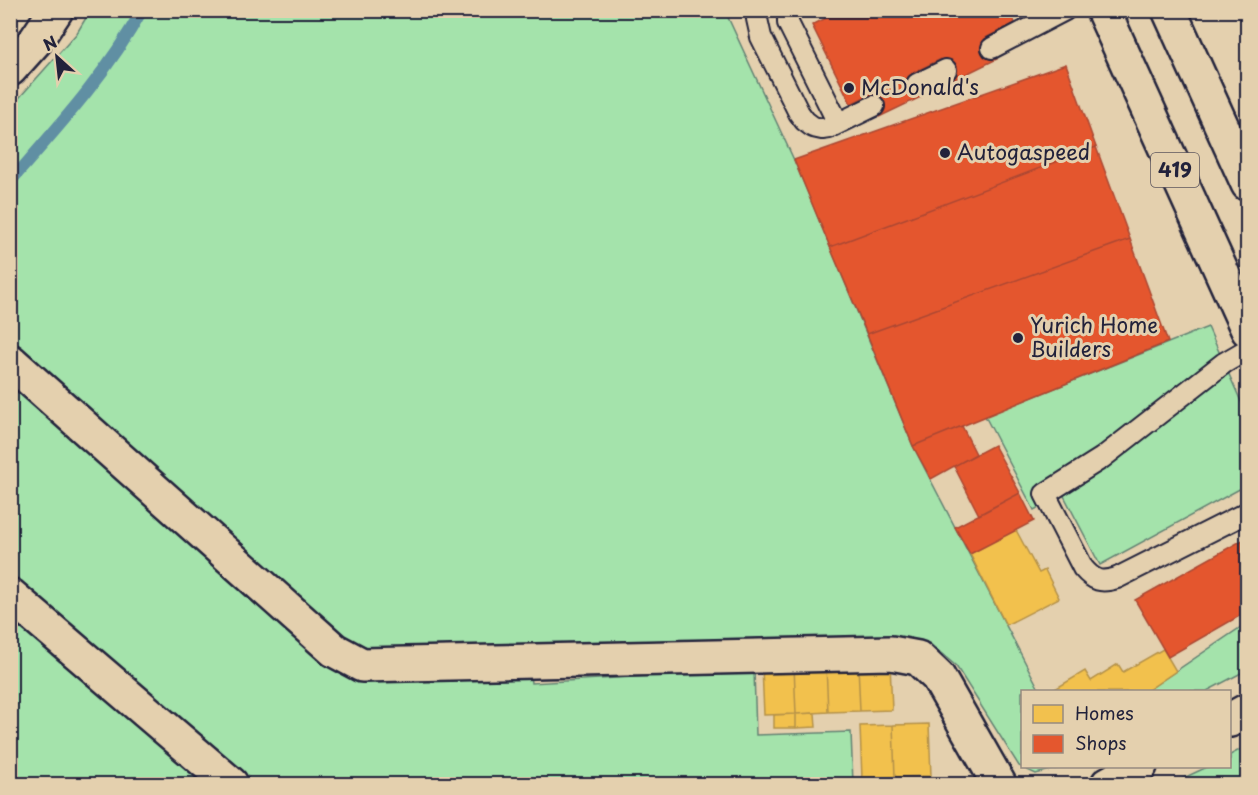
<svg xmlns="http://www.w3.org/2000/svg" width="1258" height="795" font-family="'Playpen Sans',sans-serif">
<rect width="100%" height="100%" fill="#e4d0ae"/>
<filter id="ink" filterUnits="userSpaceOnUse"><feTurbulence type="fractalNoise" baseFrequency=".0167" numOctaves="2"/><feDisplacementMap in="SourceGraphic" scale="12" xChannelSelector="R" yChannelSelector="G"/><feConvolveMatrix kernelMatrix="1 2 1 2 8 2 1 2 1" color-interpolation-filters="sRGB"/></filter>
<g filter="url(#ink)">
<!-- green -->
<path fill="#a4e3ab" stroke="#638273" stroke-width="1.5" d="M90 11H725L794 160 913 446 1040 691 1022 692V766L1061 767 1036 774 1019 766 956 666 929 643 891 636 527 647 531 683 754 670 756 735 851 732 853 784H11V107L77 33Z
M1208 327 1247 415V485L1100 565 1063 494 1034 510 985 416Z
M1247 623V670L1207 691 1145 692Z
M1247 746V784H1171L1207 767 1230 766V755Z"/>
<!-- homes -->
<path fill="#f2c14e" stroke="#b49148" stroke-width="1.5" d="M1016 530 1039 573 1045 570 1059 598 1006 625 970 554Z
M1163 649 1176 671 1145 692H1050L1085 671 1091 681 1118 664 1123 672Z
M890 663 892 710 860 711 858 664Z
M858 664 860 711 828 712 826 665Z
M826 665 828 712 796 714 794 666Z
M794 666 796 714 764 715 762 667Z
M815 713 816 727 796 728V714Z
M796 714V728H774V715Z
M929 724 931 776 895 777 893 725Z
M893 725 895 777 862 779 860 726Z"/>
<!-- shops -->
<path fill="#e4572e" stroke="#aa4732" stroke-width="1.5" d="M842 10H1010L1015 23 987 37 997 59 952 81 941 59 912 73 923 96 879 117 868 95 851 104 812 25Z
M1066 64 1096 147 830 247 794 160Z
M1096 147 1130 239 867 334 830 247Z
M1130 239 1168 342 913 446 867 334Z
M962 426 976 454 931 479 913 446Z
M994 445 1020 493 979 515 954 466Z
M1020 493 1034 521 970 554 955 527Z
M1248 537V611L1168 657 1135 600Z"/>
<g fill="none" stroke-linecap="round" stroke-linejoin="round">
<!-- stream -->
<path stroke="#608fa3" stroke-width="12" d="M10 182C58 127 107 74 142 10"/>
<defs>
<path id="service" d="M758 10 757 19 761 37 799 113 805 121 813 127 822 129 829 128 874 106
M788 10V23L838 123
M992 48 1065 10
M917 84 946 70
M1248 349 1224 363 1102 458 1045 494 1083 568C1094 581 1101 583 1117 578L1248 512"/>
<path id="minor" d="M10 361 334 650 362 665 891 653 918 658 938 677 999 784
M10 595 231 784
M1230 720 1248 710
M1108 784 1140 766"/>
<path id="secondary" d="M10 69 36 40 56 10"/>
<path id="trunk" d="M1103 10 1248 330
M1169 10 1248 184"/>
</defs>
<!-- service casing -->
<use href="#service" stroke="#22223b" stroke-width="24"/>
<!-- minor casing -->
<use href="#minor" stroke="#22223b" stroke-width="38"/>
<!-- secondary casing -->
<use href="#secondary" stroke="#22223b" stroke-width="38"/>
<!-- trunk casing -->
<use href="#trunk" stroke="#22223b" stroke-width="38"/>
<!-- service -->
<use href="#service" stroke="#e4d0ae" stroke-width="20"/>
<!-- minor -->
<use href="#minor" stroke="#e4d0ae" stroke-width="33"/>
<!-- secondary -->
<use href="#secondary" stroke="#e4d0ae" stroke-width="33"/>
<!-- trunk -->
<use href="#trunk" stroke="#e4d0ae" stroke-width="33"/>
</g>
</g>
<!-- markers -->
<g fill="#22223b" stroke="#e4d0ae" stroke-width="2">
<circle cx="849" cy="88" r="6"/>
<circle cx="945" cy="153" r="6"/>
<circle cx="1018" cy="338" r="6"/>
</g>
<g text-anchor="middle" stroke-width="6" stroke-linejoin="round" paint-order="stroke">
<!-- shield labels -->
<rect fill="#e4d0ae" stroke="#5c565e" stroke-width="1.5" x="1151" y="153" width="48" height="34" rx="4.5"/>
<g font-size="20" font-weight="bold" fill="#22223b">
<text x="1175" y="177">419</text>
</g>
<!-- poi labels -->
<g font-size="21" fill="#22223b" stroke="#e4d0ae" text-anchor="start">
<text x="861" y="95">McDonald's</text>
<text x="957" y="160">Autogaspeed</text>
<text x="1030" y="333">Yurich Home<tspan x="1030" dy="24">Builders</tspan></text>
</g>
</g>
<!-- margin -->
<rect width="1258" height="795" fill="none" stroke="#e4d0ae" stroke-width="36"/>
<rect x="18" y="18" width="1222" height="759" fill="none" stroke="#22223b" stroke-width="2" filter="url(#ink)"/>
<!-- legend -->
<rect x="1021" y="690" width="210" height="78" fill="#e4d0ae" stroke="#968a80" stroke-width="1.5"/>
<rect x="1033" y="705" width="30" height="18" fill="#f2c14e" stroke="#968a80" stroke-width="1.5"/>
<text x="1075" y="720" font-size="18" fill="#22223b">Homes</text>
<rect x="1033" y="735" width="30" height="18" fill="#e4572e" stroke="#968a80" stroke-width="1.5"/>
<text x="1075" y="750" font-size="18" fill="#22223b">Shops</text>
<!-- north arrow -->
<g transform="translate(57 57) rotate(333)" stroke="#e4d0ae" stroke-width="4.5" paint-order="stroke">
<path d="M0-4.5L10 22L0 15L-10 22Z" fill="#22223b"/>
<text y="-9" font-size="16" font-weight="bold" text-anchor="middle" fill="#22223b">N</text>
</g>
</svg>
